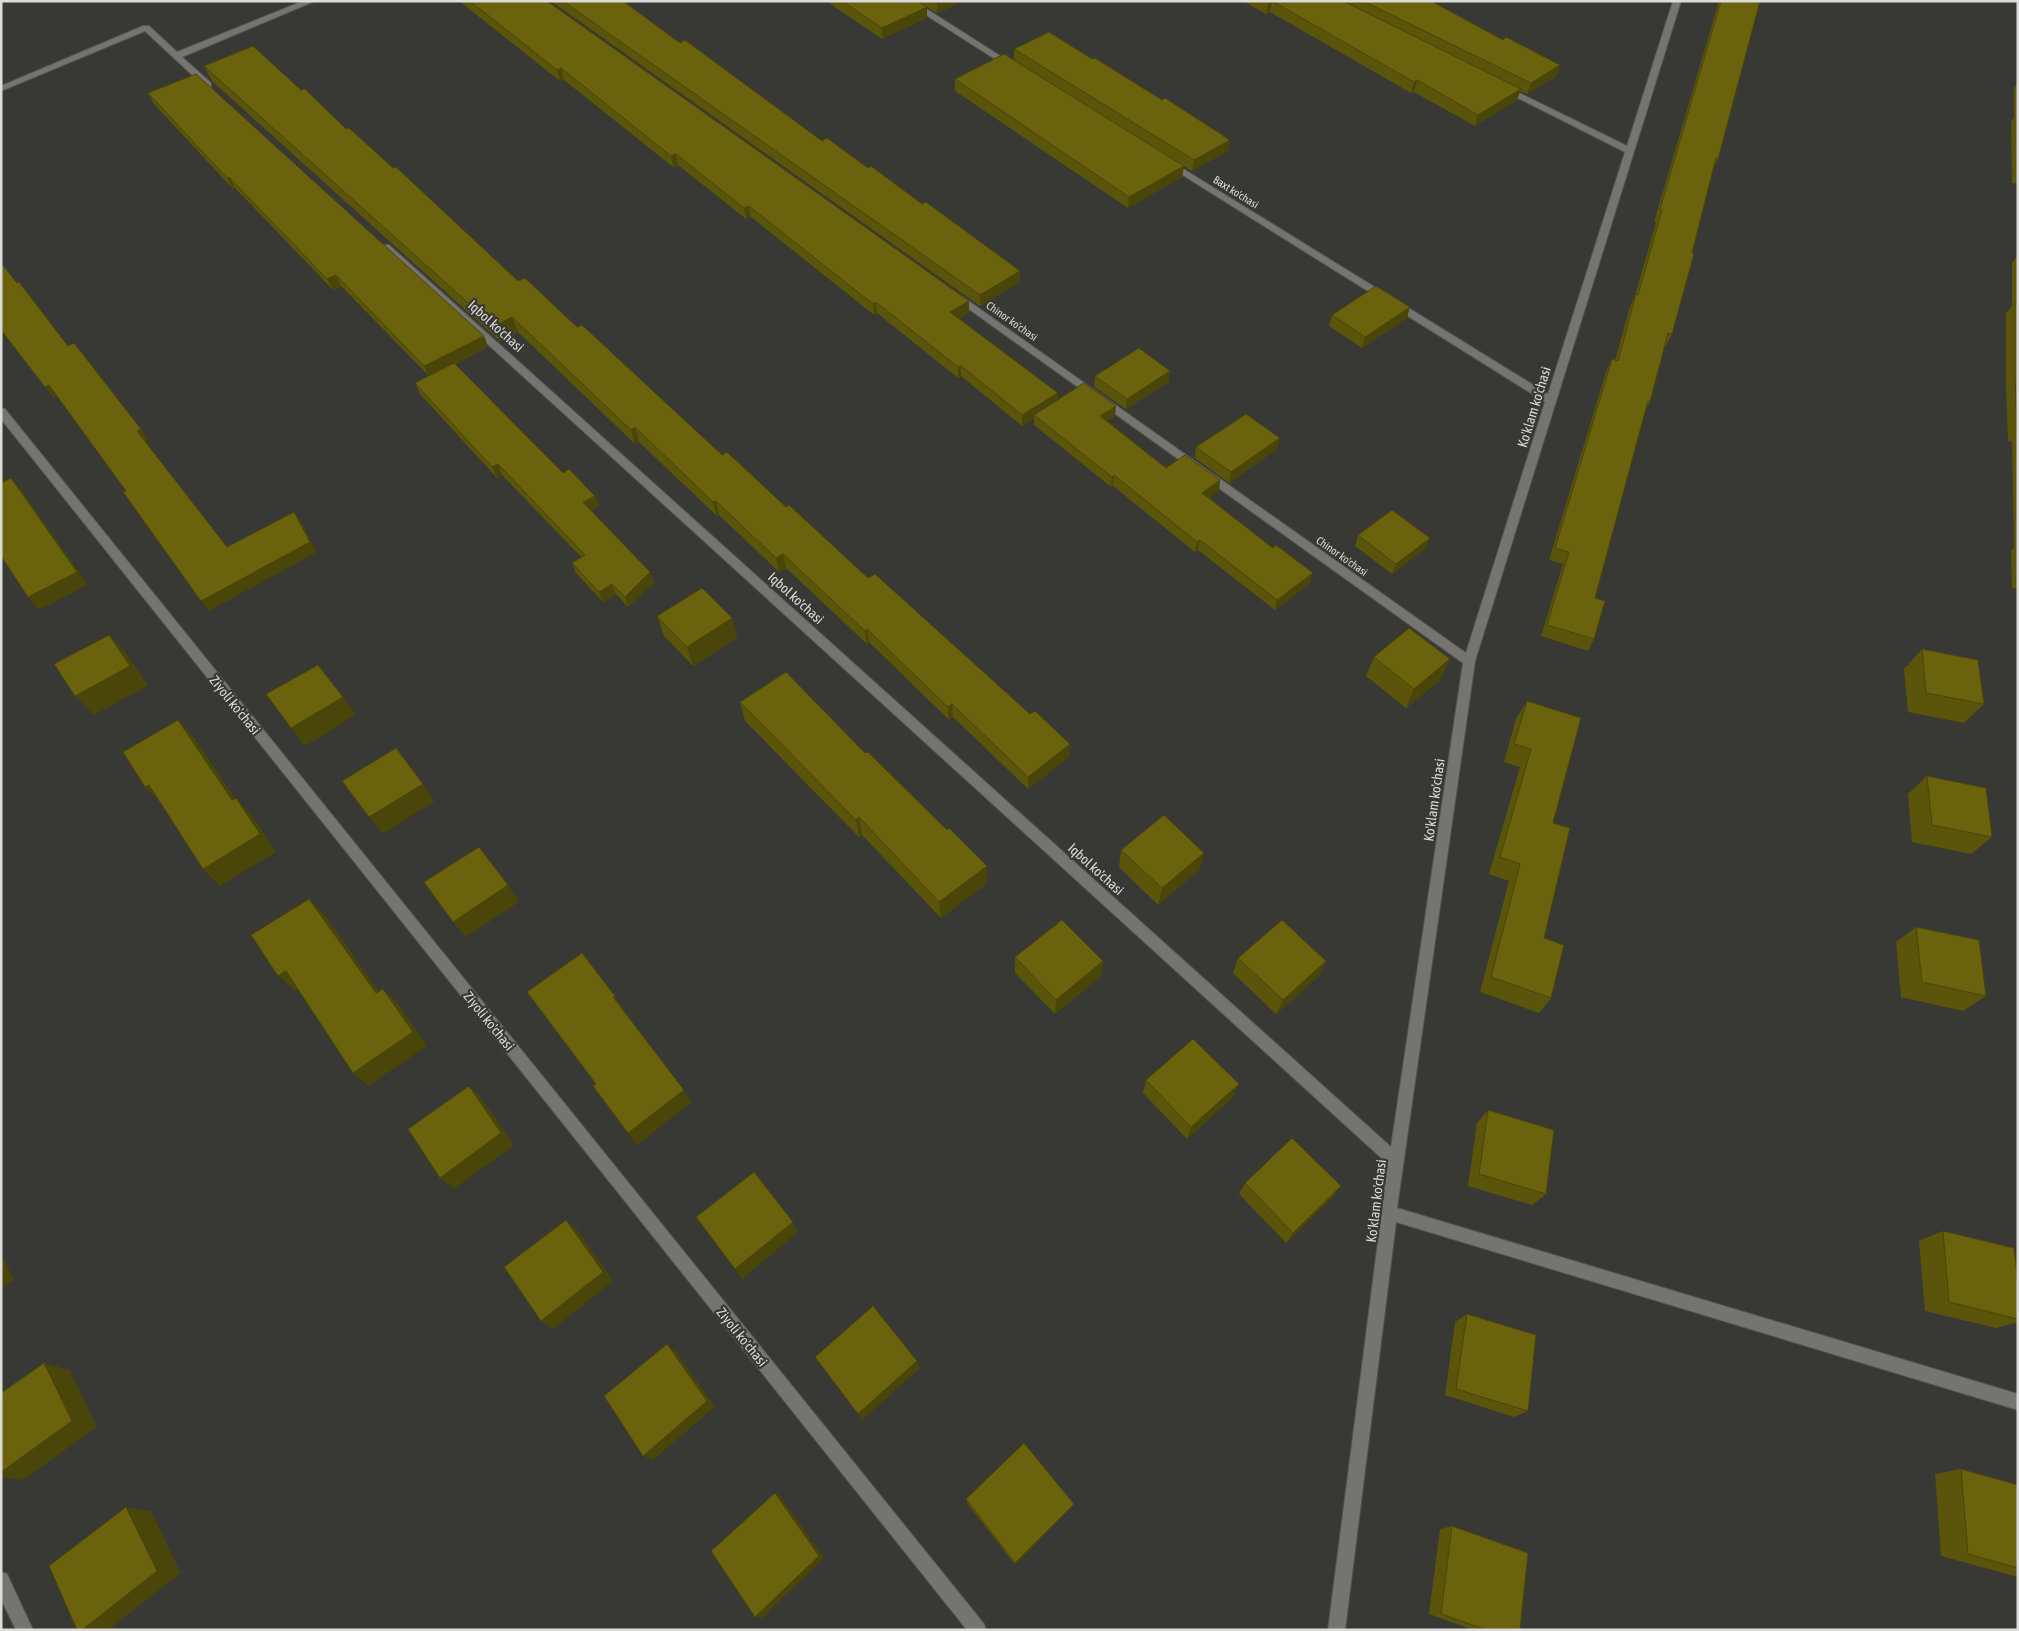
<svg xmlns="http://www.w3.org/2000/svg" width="2019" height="1631" font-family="'Asap Condensed',sans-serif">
<rect width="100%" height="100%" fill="#383835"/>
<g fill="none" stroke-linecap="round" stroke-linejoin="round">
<defs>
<path id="street" d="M303 1H315L182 57 211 83V87H205L145 31 1 91V86L143 26H149L177 52Z
M904 1H914L1016 66 1009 68Z
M1673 1H1681L1475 661 1397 1208 2018 1394V1410L1396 1222 1345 1630H1328L1388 1164 381 247 383 245H389L1391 1147 1463 663 952 297 954 295H960L1466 653 1545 402 1165 164 1169 161 1172 162 1548 394 1625 152 1500 89 1507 87 1627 146Z
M1 408 5 409 984 1624 986 1630H967L1 419Z
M1 1572 7 1574 33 1630H16L1 1599Z"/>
</defs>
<!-- street casing -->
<use href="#street" stroke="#545451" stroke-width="2"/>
<!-- street -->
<use href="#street" fill="#757471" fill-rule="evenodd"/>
</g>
<!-- wall -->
<path fill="#5b540b" d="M459 1H547L969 301V312L959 319 1058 393V400L1115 416 1107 421 1166 468 1220 480 1219 491 1209 497 1310 583 1275 610 1198 550 1195 552 1113 486 1111 487 1034 425V418L1022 426 961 376 958 378 877 313 874 315 751 217 746 219 678 165 673 167 564 80 560 81Z
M551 1H623L680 43 822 141 1020 282 980 306Z
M826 1H963L937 13 927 7V18L882 39Z
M1243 1H1431L1503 40 1560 65 1556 77 1527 94 1520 91 1517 100 1475 126 1414 92 1411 93 1270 12 1266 14Z
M1719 1H1760L1718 159 1713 169 1672 334 1666 346H1665L1650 402 1645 410 1595 598 1594 639 1588 651 1541 636 1563 564 1549 560 1606 372 1612 359 1615 360 1630 307 1635 296 1656 223 1654 222Z
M1014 49 1092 59 1230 140 1228 151 1192 171 1117 125 1184 166 1182 177 1128 208 955 91V79L1014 61Z
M204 66 301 90 393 168 518 281 577 327 722 455 786 507 868 578 1069 757 1028 789 953 717 949 720 869 642 867 644 786 568 779 572 719 515 717 516 639 442 635 444 518 332 500 341 212 81Z
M2018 82V184L2012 183 2011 122 2014 117V88Z
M148 93 484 336 488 347 455 364 563 473 595 496 599 506 591 511 650 572 654 583 628 607 616 594 603 602 576 573 572 563 581 557 502 475 497 478 420 394 415 383 429 376 341 286 333 290 235 188 233 189 154 104Z
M2018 255V589L2012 588 2011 551 2014 547 2012 442 2008 441 2006 386V313L2012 306V263Z
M1332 315 1407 318 1362 348 1329 326Z
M1095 376 1169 382 1126 409 1094 387Z
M1196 447 1277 449 1229 483 1195 458Z
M1358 535 1426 548 1392 574 1355 546Z
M657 616 732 618 737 638 693 666 664 636Z
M1922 649 1984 704 1964 723 1908 712 1904 669Z
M1374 657 1441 679 1406 708 1366 676Z
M1527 701 1553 823 1544 938 1551 998 1539 1013 1480 992 1509 881 1489 874 1520 767 1504 762 1516 719Z
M740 702 865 753 947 830 987 883 941 918 862 835 859 837 745 721Z
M1927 776 1992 837 1971 854 1912 842 1908 794Z
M1121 850 1200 869 1158 905 1119 867Z
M1916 927 1986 996 1963 1011 1901 997 1896 942Z
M1015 957 1101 976 1055 1014 1015 973Z
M1238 958 1326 961 1319 976 1276 1014 1233 973Z
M1146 1080 1233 1097 1187 1139 1143 1093Z
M1488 1110 1546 1194 1532 1205 1468 1186 1477 1123Z
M1245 1183 1333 1197 1286 1243 1239 1194Z
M1943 1231 2018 1282V1322L1996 1328 1925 1311 1919 1241Z
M1467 1314 1528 1411 1514 1417 1445 1395 1455 1322Z
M1961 1469 2018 1485V1577L1941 1556 1935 1474Z
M966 1499 1074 1504 1072 1507 1015 1565 967 1503Z
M1452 1526 1520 1630H1473L1429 1614 1440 1529Z"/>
<!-- shaded-wall -->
<path fill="#4a4509" d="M938 1H963L937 13V2Z
M1272 1 1270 12 1266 14 1268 3Z
M927 7V18L882 39V28Z
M1560 65 1556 77 1527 94 1531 83Z
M561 68 564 80 560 81 557 70Z
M1417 80 1414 92 1411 93 1414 82Z
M1521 89 1517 100 1475 126 1478 115Z
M1230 140 1228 151 1192 171 1194 160Z
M676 154 678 165 673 167 671 156Z
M1184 166 1182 177 1128 208 1129 197Z
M229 177 235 188 233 189 227 178Z
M749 206 751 217 746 219 744 208Z
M1020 271V282L980 306V295Z
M336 275 341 286 333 290 327 279Z
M969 301V312L951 323 950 312Z
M876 302 877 313 874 315 873 304Z
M1410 307 1407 318 1362 348 1365 337Z
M512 317 518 332 500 341 494 326Z
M484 336 488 347 429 377 424 366Z
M960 365 961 376 958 378V367Z
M1170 371 1169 382 1126 409 1127 399Z
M49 385 57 396 53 398 45 387Z
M1058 393 1057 404 1034 415V418L1022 426V415Z
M1116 406 1115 416 1099 427 1100 416Z
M635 427 639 442 635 444 631 430Z
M141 429 149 440 145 442 137 431Z
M1280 438 1277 449 1229 483 1231 472Z
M498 464 502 475 497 478 492 467Z
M1 475 14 494 1 479Z
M1114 475 1113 486 1111 487 1112 477Z
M11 478 22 491 88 585 39 610 28 597Z
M1220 480 1219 491 1201 503 1202 493Z
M595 496 599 506 587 513 583 502Z
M716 501 719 515 717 516 713 502Z
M294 512 301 522 317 552 209 611 201 601Z
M1430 538 1426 548 1392 574 1396 564Z
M1200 540 1198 550 1195 552 1197 542Z
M783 554 786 568 779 572 776 558Z
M650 572 654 583 628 607 625 597Z
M1313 573 1310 583 1275 610 1277 600Z
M612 584 616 594 603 602 599 592Z
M732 618 737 638 693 666 687 647Z
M867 629 869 642 867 644 865 631Z
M109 635 127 654 148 686 94 715 75 696Z
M1450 659 1441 679 1406 708 1414 689Z
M343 697 356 715 305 746 291 728Z
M952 704 953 717 949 720 948 707Z
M178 720 195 739 248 818 232 800Z
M1070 744 1069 757 1028 789V777Z
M423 784 435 801 383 834 369 817Z
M149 785 163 805 145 787Z
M236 798 252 816 276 852 220 886 203 869Z
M859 817 862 835 859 837 856 820Z
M1204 853 1200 869 1158 905 1162 888Z
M987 866V883L941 918 939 902Z
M508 885 519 902 466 937 453 922Z
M309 899 325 915 390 1008 376 993Z
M1103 961 1101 976 1055 1014 1056 1000Z
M1326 961 1319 976 1276 1014 1283 1000Z
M286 971 303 986 295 991 278 976Z
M383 989 397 1003 427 1046 368 1086 353 1073Z
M615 996 624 1010 622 1012 613 997Z
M1239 1084 1233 1097 1187 1139 1191 1127Z
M469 1086 482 1099 514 1145 454 1189 440 1178Z
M684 1090 692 1102 637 1145 628 1133Z
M1341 1186 1333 1197 1286 1243 1293 1233Z
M566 1220 577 1230 613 1281 553 1329 541 1321Z
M793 1222 798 1232 742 1279 735 1269Z
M1 1254 14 1280 1 1288Z
M667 1344 676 1352 715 1407 653 1460 643 1456Z
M917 1361 920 1368 862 1420 858 1414Z
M44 1363 70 1370 97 1427 23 1480 1 1477V1472Z
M775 1493 781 1497 824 1558 762 1618 755 1617Z
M1074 1504 1072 1507 1015 1565V1563Z
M126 1507 151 1511 181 1573 108 1630H82Z"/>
<!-- building -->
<path fill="#6a620d" stroke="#4a4509" d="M470 1H547L969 301 950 312 1058 393 1022 415 960 365 958 367 876 302 873 304 749 206 744 208 676 154 671 156 561 68 557 70Z
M563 1H623L680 43 685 40 822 141 827 138 868 168 871 166 922 204 926 202 1020 271 980 295Z
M842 1H918L927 7 882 28Z
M1272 1H1343L1521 89 1478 115 1417 80 1414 82Z
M1363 1H1431L1503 40 1506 37 1560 65 1531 83Z
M1721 1H1760L1718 159 1716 158 1692 253 1694 254 1672 334 1668 333 1650 402 1648 401 1595 598 1605 601 1594 639 1547 625 1569 552 1555 548 1612 359 1618 361 1636 294 1638 295 1662 210 1660 209Z
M1049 32 1092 59 1095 58 1162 100 1165 98 1230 140 1194 160 1014 49Z
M253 46 301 90 305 89 346 129 349 128 393 168 396 167 518 281 525 278 577 327 582 325 722 455 727 452 786 507 789 505 868 578 875 574 1030 714 1035 711 1070 744 1028 777 952 704 948 707 867 629 865 631 783 554 776 558 716 501 713 502 635 427 631 430 512 317 494 326 204 66Z
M1004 54 1184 166 1129 197 955 79Z
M196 74 484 336 424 366 336 275 327 279 229 177 227 178 148 93Z
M1 263 17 283 19 282 68 346 74 343 141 429 137 431 227 547 294 512 310 542 201 601 123 492 126 491 49 385 45 387 1 330Z
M1376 286 1410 307 1365 337 1332 315Z
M2015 302H2018V430H2017L2015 375Z
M1139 348 1170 371 1127 399 1095 376Z
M454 363 563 473 569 469 595 496 583 502 650 572 625 597 612 584 599 592 572 563 585 555 498 464 492 467 415 383Z
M1084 383 1116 406 1100 416 1166 468 1185 455 1220 480 1202 493 1273 548 1276 545 1313 573 1277 600 1200 540 1197 542 1114 475 1112 477 1034 415Z
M1246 414 1280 438 1231 472 1196 447Z
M11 478 77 572 28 597 1 556V479L3 482Z
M1392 510 1430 538 1396 564 1358 535Z
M702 588 732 618 687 647 657 616Z
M1409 628 1450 659 1414 689 1374 657Z
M109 635 130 666 75 696 54 664Z
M1922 649 1978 660 1984 704 1926 693Z
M318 665 343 697 291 728 266 694Z
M786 672 865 753 868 752 947 830 949 828 987 866 939 902 859 817 856 820 740 702Z
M1527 701 1581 718 1553 823 1570 828 1544 938 1564 945 1551 998 1491 977 1520 864 1500 857 1531 749 1514 744Z
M178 720 232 800 236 798 260 834 203 869 149 785 145 787 123 752Z
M396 748 423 784 369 817 342 781Z
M1927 776 1986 788 1992 837 1932 825Z
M1164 815 1204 853 1162 888 1121 850Z
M479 847 508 885 453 922 424 882Z
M309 899 376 993 383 989 413 1032 353 1073 286 971 278 976 251 935Z
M1062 920 1103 961 1056 1000 1015 957Z
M1282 920 1326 961 1283 1000 1238 958Z
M1916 927 1979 940 1986 996 1922 982Z
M582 953 615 996 613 997 684 1090 628 1133 593 1086 596 1084 527 992Z
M1193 1039 1239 1084 1191 1127 1146 1080Z
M469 1086 501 1133 440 1178 408 1129Z
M1488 1110 1554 1130 1546 1194 1479 1174Z
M1292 1138 1341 1186 1293 1233 1245 1183Z
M754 1172 793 1222 735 1269 696 1217Z
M566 1220 603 1272 541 1321 504 1267Z
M1943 1231 2014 1248 2018 1282V1319L1949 1302Z
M873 1306 917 1361 858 1414 815 1357Z
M1467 1314 1536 1335 1528 1411 1456 1389Z
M667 1344 707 1401 643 1456 604 1396Z
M44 1363 72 1421 1 1472V1393Z
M1024 1443 1074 1504 1015 1563 966 1499Z
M1961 1469 2018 1485V1568L1968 1554Z
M775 1493 819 1556 755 1617 711 1551Z
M126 1507 157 1571 82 1630H77L49 1566Z
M1452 1526 1528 1553 1520 1630H1487L1441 1614Z"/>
<g text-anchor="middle" stroke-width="4.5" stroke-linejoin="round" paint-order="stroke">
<!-- far-street labels -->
<g font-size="11" fill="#dddcda" stroke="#383835">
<text transform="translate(1236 192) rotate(32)" y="4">Baxt ko'chasi</text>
<text transform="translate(1012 321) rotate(35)" y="4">Chinor ko'chasi</text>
<text transform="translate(1342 556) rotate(35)" y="4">Chinor ko'chasi</text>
</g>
<!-- street labels -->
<g font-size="14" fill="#dddcda" stroke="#383835">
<text transform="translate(496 326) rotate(42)" y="5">Iqbol ko'chasi</text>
<text transform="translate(1534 407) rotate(-73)" y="5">Ko'klam ko'chasi</text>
<text transform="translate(796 598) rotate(42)" y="5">Iqbol ko'chasi</text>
<text transform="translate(235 705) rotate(51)" y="5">Ziyoli ko'chasi</text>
<text transform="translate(1434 800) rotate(-82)" y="5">Ko'klam ko'chasi</text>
<text transform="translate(1096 869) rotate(42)" y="5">Iqbol ko'chasi</text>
<text transform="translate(489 1021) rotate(51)" y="5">Ziyoli ko'chasi</text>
<text transform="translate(1376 1201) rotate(-83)" y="5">Ko'klam ko'chasi</text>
<text transform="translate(742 1337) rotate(51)" y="5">Ziyoli ko'chasi</text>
</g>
</g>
<!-- border -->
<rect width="2019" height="1631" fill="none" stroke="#dddcda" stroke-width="5"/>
</svg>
